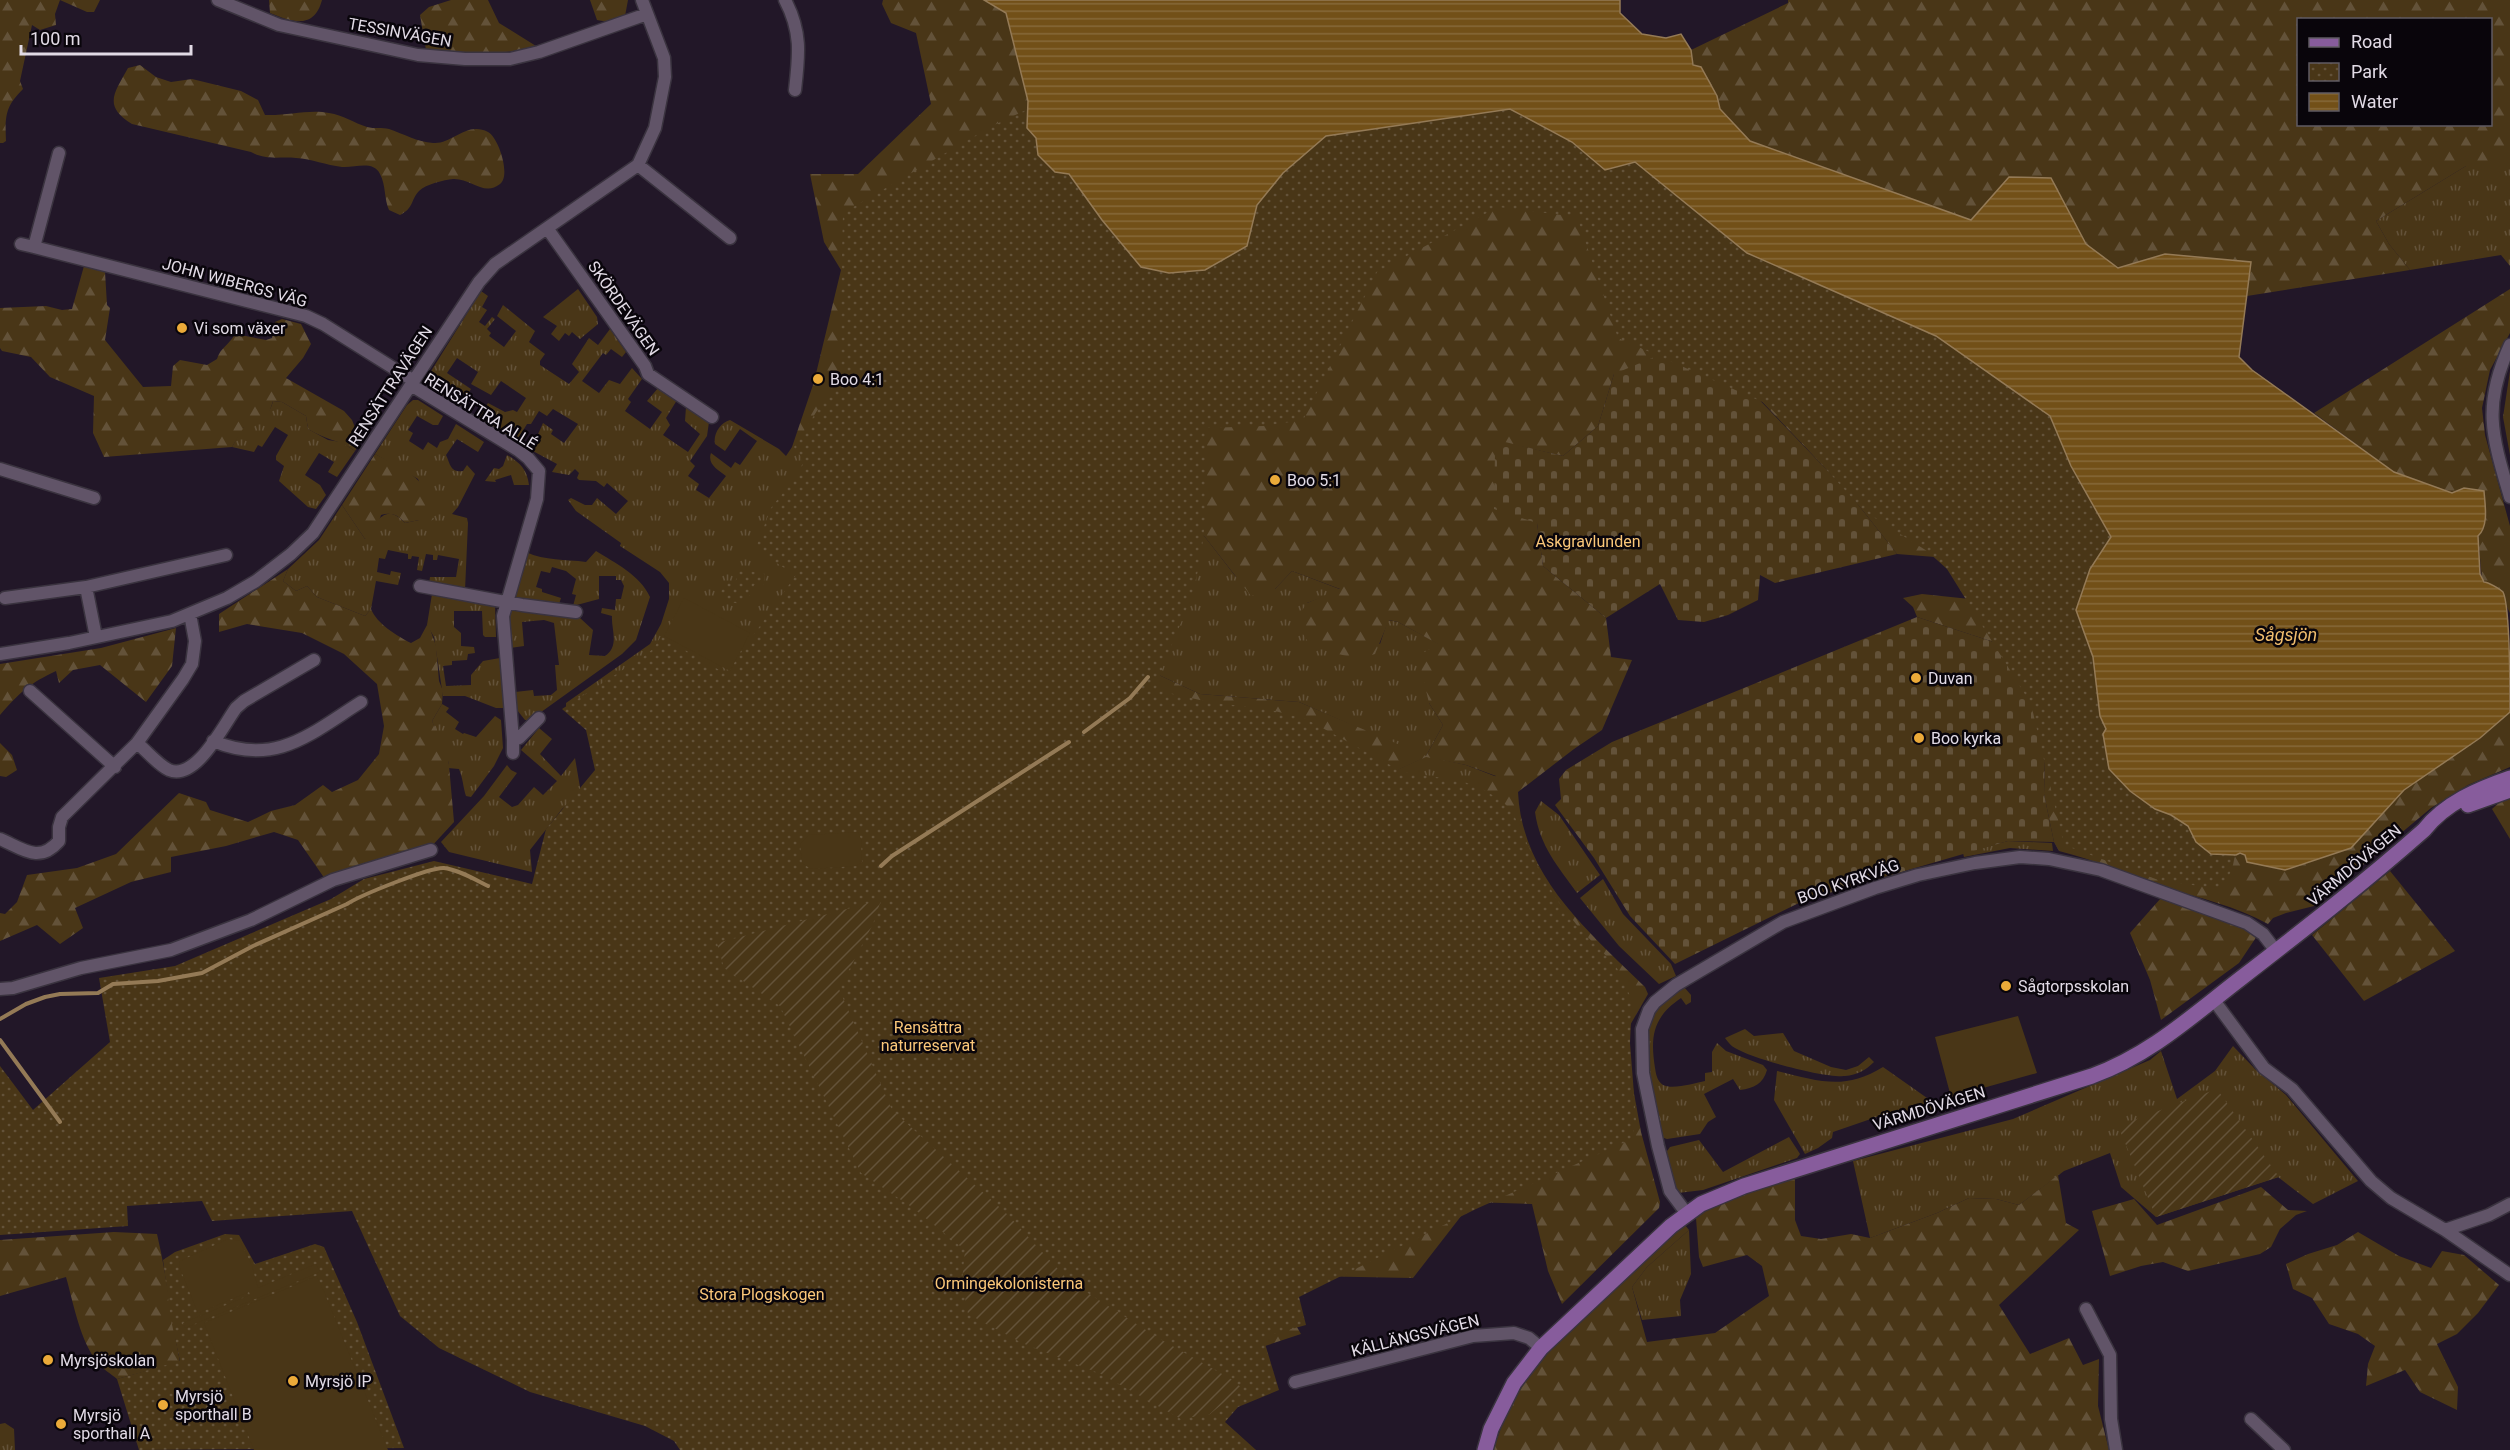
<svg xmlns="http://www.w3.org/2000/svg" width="2510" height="1450" font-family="Roboto,sans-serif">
<defs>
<pattern id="grass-tufts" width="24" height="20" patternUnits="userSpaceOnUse" patternTransform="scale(1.5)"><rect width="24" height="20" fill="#493617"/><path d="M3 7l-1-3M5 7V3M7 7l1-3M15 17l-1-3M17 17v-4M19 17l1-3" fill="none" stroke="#635239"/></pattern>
<pattern id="forest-firs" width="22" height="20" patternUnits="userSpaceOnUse" patternTransform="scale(1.5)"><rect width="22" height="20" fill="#493617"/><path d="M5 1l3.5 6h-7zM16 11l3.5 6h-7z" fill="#635239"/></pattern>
<pattern id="cemetery-stones" width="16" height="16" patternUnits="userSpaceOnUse" patternTransform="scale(1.5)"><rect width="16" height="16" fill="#493617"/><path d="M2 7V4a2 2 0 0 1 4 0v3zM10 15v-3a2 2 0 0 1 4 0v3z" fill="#635239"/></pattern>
<pattern id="park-dots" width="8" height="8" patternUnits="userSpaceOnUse" patternTransform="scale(1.5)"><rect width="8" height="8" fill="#493617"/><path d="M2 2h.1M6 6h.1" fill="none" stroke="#635239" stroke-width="1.8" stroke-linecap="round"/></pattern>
<pattern id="garden-furrows" width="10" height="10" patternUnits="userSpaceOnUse" patternTransform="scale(1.5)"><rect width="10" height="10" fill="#493617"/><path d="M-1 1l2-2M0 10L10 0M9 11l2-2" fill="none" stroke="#635239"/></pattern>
<pattern id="water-rules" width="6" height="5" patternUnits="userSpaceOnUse" patternTransform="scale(1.5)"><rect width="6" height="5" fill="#725018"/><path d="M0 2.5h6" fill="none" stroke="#86693a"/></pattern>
</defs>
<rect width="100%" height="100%" fill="#221728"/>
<!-- grass -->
<path fill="url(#grass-tufts)" d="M2466 166H2510V266L2501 255 2410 270 2389 244 2376 221Z
M578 289 597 317 598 324 580 339 572 332 569 336 565 333 559 341 551 334 557 326 543 317Z
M481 291 488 296 482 307 487 310 479 322 485 326 492 317 495 319 487 329 491 333 489 336 504 347 516 331 497 316 503 305 535 331 529 342 545 354 540 361V365L569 384 579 372 572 364 589 338 598 345 610 329 626 352 622 357 611 349 606 355 603 353 582 381 599 393 609 380 620 384 632 368 642 379 628 399 631 402 625 411 650 429 662 412 647 401 659 387 677 400 666 418 670 425 663 435 688 452 700 434 685 421 686 407 709 422 707 436 690 461 695 466 688 476 699 484 696 490 709 498 726 476C718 470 707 464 711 453L731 468 735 462 740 465 757 441 740 429 725 451 715 444C713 434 720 423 730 420L779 449 786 456 792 447H812L1190 526 1205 537 1236 577 1275 589 1292 571 1342 590 1307 603 1380 644 1388 620 1398 622 1439 644 1429 703 1443 725 1426 756 1466 765 1497 777 872 1064 852 1021 1425 757 1299 702 1200 694 1148 670 566 709V703L650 644 661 624 669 599V583L660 572 620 546 621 543 576 511 568 500 571 498 585 505H592L597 498 616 514 628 501 607 483 604 487 596 481 579 480 577 478 579 473 575 469 569 475 552 472 557 464 531 450 543 423 553 430 551 434 564 443 578 424 553 409 547 416 539 411 531 424H527L516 442 478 418 488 403 505 412 513 410 517 412 526 398 501 381 491 395 471 384 478 372 457 358 447 373 471 389 461 406 430 387 428 376Z
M413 400H418L443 416 438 425H433L417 416 408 430 413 433 409 441 423 450 428 442 437 448 440 442 448 439 456 424 484 442 478 452 457 439 446 455C450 463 450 473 463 471L467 465 475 474 458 507 452 514 467 518 468 523 465 590 429 584 430 577H456L459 559 438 555 437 560H433V555L426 554 422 571 417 570 419 557 412 556 411 559H408V554L388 550 385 559 379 558 377 572 390 575 391 571 401 573 398 585 376 581 371 609 365 616 317 597 307 586 296 591 283 581 288 569 319 540 342 505 365 539C376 523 385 501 405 523L419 520 430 513 418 479 375 454 407 405Z
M273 401 282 402 306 416 308 429 328 440 341 442 355 451 337 477 328 472 334 462 319 453 305 475 320 485 326 495 316 509 308 507 279 481 284 466 276 460V456L288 435 275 427 262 447 258 445 254 452 232 447C236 441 239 431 245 426 258 416 268 421 273 401Z
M507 455C520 463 527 469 529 485H514L511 475 495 480 496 482 485 481 494 468 499 469 503 466Z
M596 551C615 563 640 575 650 597L636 640 622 654 530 720H525L517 710 515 692 533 690 534 696 551 695 557 690 555 665H559L554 623 544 620 522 622 524 646 510 648 508 617 510 609 580 618 593 630 589 655 605 656C620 646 611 629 612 616L601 613 602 608 615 610 616 599H621L624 586 621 580H616V576H599V599L573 606 576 595 572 594 576 579 566 571 552 567 550 573 541 571 536 587 542 589V592L561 598 559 604 519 600 514 594 526 552C545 561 565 559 586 562Z
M432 594 495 605 496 637H485L483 635 482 611H454V627L461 633V646L474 647 475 653 468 654 467 660 452 661V665L443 666 446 686 471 685V675L483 661 500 658 505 708H496L465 696H443L434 637 427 625Z
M442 704 449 708 446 712 459 722 455 729 463 734 464 733 476 737 495 716 501 720 503 748 494 766 471 797 466 796C463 787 463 778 459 769L448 768 449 763 432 721Z
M539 728 552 739 540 754 561 776 575 758 581 793 562 809 530 850 532 872 449 852 441 842 484 796 507 765 511 770 517 773 499 797 512 807 518 805 534 787 543 795 557 781 521 750Z
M1541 801 1559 815 1600 875 1577 893C1558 866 1540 847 1535 812Z
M2008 841 2052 843 2053 851 2010 848 1964 857 1963 853Z
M1603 879 1623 914 1671 964 1676 976 1659 984 1619 946 1580 898Z
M1684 987 1691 995V1002L1686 1005 1681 998C1653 1017 1650 1036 1655 1068 1656 1074 1657 1081 1663 1085 1673 1090 1695 1083 1705 1081V1073L1712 1072V1052L1717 1043 1726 1051 1763 1065 1767 1070C1763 1084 1754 1088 1740 1090L1733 1079 1704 1094 1716 1117 1708 1122 1700 1134 1667 1139 1661 1137C1650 1087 1625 1015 1684 987Z
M1745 1029 1754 1036 1783 1033 1794 1051 1831 1067 1846 1070 1858 1066 1869 1057 1874 1062C1866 1070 1857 1075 1845 1076 1824 1078 1753 1059 1735 1048 1731 1046 1728 1042 1725 1038Z
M2233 1046 2255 1069 2286 1095 2358 1181 2313 1204 2278 1177 2156 1217 2121 1187 2110 1153 2064 1171 2019 1205 1996 1199 1969 1198 1937 1213 1870 1238 1853 1161 2013 1119 2150 1060 2161 1051 2177 1099 2215 1071Z
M1883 1067 1937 1105 1929 1112 1894 1111 1833 1132 1832 1138 1818 1148 1805 1154 1774 1100 1777 1071C1819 1081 1844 1091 1883 1067Z
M1789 1137 1800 1154 1797 1158 1703 1190 1678 1193 1675 1189 1665 1154 1670 1147 1699 1140 1723 1172Z
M1689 1230 1691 1274 1680 1300 1681 1316 1642 1320 1632 1287 1647 1267Z
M5 1423 14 1429 15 1450H0V1424Z"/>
<!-- forest -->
<path fill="url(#forest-firs)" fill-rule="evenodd" d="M0 0H100L94 12H87L60 0 55 14 56 25 40 30 32 25 20 81 23 89C5 107 5 116 6 141L3 143H0Z
M269 0H322C314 30 292 22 270 13Z
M451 0H488L499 23 536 46C499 57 463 53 426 50L420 15 429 7Z
M590 0H628L625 16 608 22 597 20Z
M883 0H984L1006 13 1028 101V113L812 447H792L814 382 841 270 824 242 810 174H858L931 104 916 33 891 23 882 4Z
M1788 0H2510V166H2466L2376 221 2389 244 2410 270 2247 296 2250 262 2118 268 2086 244 2050 178H2009L1971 220 1750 141 1720 109 1717 96 1701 67 1693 65 1691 50 1788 3ZM2298 20H2490V124H2298Z
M140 65 156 77 171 82 192 79 241 91 258 100 265 115C287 116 309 109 329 113 343 115 354 123 367 127 374 129 382 127 389 129 404 134 417 142 433 143 452 145 466 121 488 132 499 138 511 176 500 184 484 197 471 178 453 179 444 180 426 184 419 191 410 201 414 208 400 215L389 210C384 199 386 185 380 174 373 160 355 168 342 167 326 165 312 159 296 158 280 156 267 161 251 152L132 124C102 106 115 92 128 68Z
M1510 109 2090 569 1897 554 1849 493 1748 387 1614 374 1598 426 1563 456 1506 443 1537 523 1543 566 1606 618 1611 657 1632 660 1602 730 1574 749 1518 792C1522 877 1589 932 1645 987L1648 994 1629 1027 1630 1071 1641 1132 1660 1202 1659 1208 1562 1304 1548 1271 1532 1204 1472 1202 1413 1278 1306 1276 1287 1310 1301 1334 1262 1347 872 1064 1496 776 1466 765 1426 757 852 1021 1148 670 1200 694 1299 702 1426 756 1443 725 1429 703 1418 656 1438 644 1398 622 1389 620 1375 654 1359 659 1330 652 1308 642 1295 621 1307 603 1340 589 1292 571 1275 589 1251 596 1205 537 1190 526 1152 474Z
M84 266 105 272 107 305 110 308 105 340 143 387 171 386 173 366 180 360 207 365 217 359C220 348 230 344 235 334L266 340 272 338 275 322 282 319 301 324 311 344 303 358 286 378 344 411 352 420 361 442 355 451C340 440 323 439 308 429L306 416 282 402 273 401 268 416 257 421 254 427H244L232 447 104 457 93 433 94 396 50 377 31 357 2 351 0 348V308L46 306 62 310 72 309Z
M2510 289V333L2490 370 2482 408 2485 435 2510 526V613C2503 599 2496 586 2482 580L2478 535 2485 522V501L2464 488 2452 493 2394 472 2314 413Z
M2510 371V455L2503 417Z
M375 454C395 465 429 477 427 503L432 505 430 513 434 519 425 525 419 520 405 523C398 515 391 512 381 515L375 533 365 539 342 505Z
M288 569 283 581 296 591 307 586 317 597 365 616 371 609C377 624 397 636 411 643L420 638 427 625 429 626 436 646 439 681 443 691 442 704 432 721 448 754 454 822 430 848 325 879 298 840 274 832 226 846 171 857V872L131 882 75 908 83 928 60 944 37 925 0 941V913L5 914 17 902 27 875 77 868 116 854 179 793 206 802 210 810 248 822 271 811 295 805 323 785 332 792 358 780 379 754 384 726 377 684 344 654 302 633 247 624 219 632V614Z
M1922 594 2076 610 2240 853 2245 855 2351 848 2404 790 2480 738 2510 712V767L2468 785 2431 808 2314 906 2286 913 2273 918 2268 924C2236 906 2199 898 2164 887 2129 875 2096 860 2059 851L2054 842 2044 794 2045 757 2006 646 1917 617 1913 607 1903 598Z
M176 628 172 666 146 702 100 665 73 670 59 683 56 671C30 683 19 693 0 715V664L101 648Z
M0 743 12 755 17 770 6 777 0 776Z
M2510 798V839L2492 809 2501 801Z
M2390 871 2455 951 2364 1001 2312 935Z
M2161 898 2244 928 2257 936 2239 963 2161 1020 2150 980 2130 933Z
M2058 1175 2066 1223 2079 1230 1999 1305 2030 1354 2069 1338 2083 1365 2099 1359 2098 1406 2109 1450H1493L1508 1409 1524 1379 1558 1340 1653 1248 1685 1225 1689 1230 1647 1267 1632 1287 1647 1342 1715 1333 1769 1296 1762 1266 1747 1255 1703 1267 1699 1257 1696 1218C1724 1197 1761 1188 1795 1178V1220L1801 1236 1821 1239 1851 1234 1870 1238 1937 1213 1969 1198 1996 1199 2019 1205Z
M2261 1187 2288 1210 2307 1211 2296 1215 2280 1229 2271 1247 2260 1254 2188 1271 2163 1262 2141 1266 2110 1276 2092 1211 2134 1199 2157 1225Z
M114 1232 157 1234C167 1276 171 1319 180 1362L117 1379C111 1374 103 1369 98 1363 80 1341 74 1305 66 1277L0 1296V1240Z
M2358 1232 2399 1256 2431 1268 2442 1251 2464 1255 2499 1285 2478 1313 2457 1334 2437 1344 2458 1387 2457 1410 2420 1392 2405 1370 2366 1386 2368 1364 2375 1346 2358 1334 2329 1324 2312 1298 2293 1289 2286 1264 2308 1254 2337 1245Z"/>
<!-- cemetery -->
<path fill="url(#cemetery-stones)" d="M1664 353 1747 387 1849 493 1897 554 1775 583 1760 575 1758 600 1728 615 1704 622 1678 620 1660 584 1606 618 1543 566 1537 523 1494 509 1495 453 1505 442 1563 456 1598 426 1614 374Z
M1917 617 2006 646 2027 670 2045 757 2044 794 2054 842 2008 841 1805 900 1675 964 1630 916 1594 858 1555 805 1561 799 1559 779 1566 770 1612 742Z"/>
<!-- park -->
<path fill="url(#park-dots)" d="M1259 0 1908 271 2281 624 2233 865 2224 889 2161 881 2064 845 2031 704 1947 569 1927 551 1864 511 1767 404 1618 338 1577 217 1498 207 1377 272 1303 420 1263 426 1207 428C1207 483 1208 541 1192 594 1181 627 1164 657 1156 690L1213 703 1263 708 1306 719 1403 772 1462 781 1484 790 1502 801 1512 811 1538 867 1557 900 1580 929 1616 966 1632 1000 1630 1043 1636 1120 1632 1139 1476 1209 1299 1297 1306 1325 1263 1337 1279 1390 1238 1407 1225 1422 1256 1450H680L674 1441 645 1426 530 1392 439 1348 400 1316 352 1211 212 1221 202 1201 127 1206 128 1226 0 1235V1066L33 1110 110 1042 99 978 175 966 331 899 364 879 434 861 532 884 546 829 595 770 586 730 562 709 643 657 654 648 661 636 726 674 796 575 755 550 771 508 796 476 802 465V458L794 447 839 376 843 213 990 127Z
M739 569 765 574 763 586 754 585 752 593 741 604 719 600 721 591 728 582 735 583Z
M225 1234 239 1235 255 1264 315 1244 324 1247 357 1322 404 1448 139 1450 117 1379 180 1361 171 1320 163 1260 175 1252Z"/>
<!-- garden -->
<path fill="url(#garden-furrows)" d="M881 900 873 924 839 989 892 1110 1008 1215 1069 1281 1160 1339 1231 1379 1242 1388 1210 1414 1181 1419 1101 1374 1022 1343 968 1314 962 1281 965 1250 913 1208 861 1173 780 1006 724 968 717 943Z
M2217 1089 2279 1177 2156 1217 2118 1126Z"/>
<!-- pitch -->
<path fill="#493617" d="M684 598 750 633 730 671 664 636Z
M858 832 861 839 862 862 856 866 811 869 802 863 800 844 809 835Z
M2018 1016 2037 1073 1951 1097 1935 1037Z
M228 1239 240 1241 252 1266 258 1288 316 1264 320 1272 185 1328 183 1323 250 1295 249 1292 198 1313 179 1266 180 1261Z
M317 1276 325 1294 388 1450H254L204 1323Z"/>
<!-- water -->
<path fill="url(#water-rules)" stroke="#947a56" stroke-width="1.5" d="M984 0H1620V13L1642 34 1666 38 1681 34 1691 50 1693 65 1701 67 1717 96 1720 109 1750 141 1971 220 2009 177 2051 178 2086 244 2118 268 2165 254 2251 262 2239 357 2252 370 2394 472 2452 493 2464 488 2484 491C2485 505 2489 526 2478 536L2480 574 2484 582C2488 582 2500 589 2503 592 2510 606 2510 690 2510 712L2480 738 2404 790 2351 848 2285 870 2247 862 2245 855 2240 853 2236 855 2211 854 2196 842 2188 826 2171 815 2155 809 2130 791 2109 769 2103 734 2106 729 2100 716 2093 657 2076 610 2090 569 2111 537 2071 466 2050 416 1936 336 1747 253 1635 162 1605 170 1572 142 1510 109 1326 136 1283 173 1257 205 1247 246 1205 270 1169 273 1141 267 1102 220 1069 174 1055 172 1038 155 1036 138 1027 128 1028 101 1006 13Z"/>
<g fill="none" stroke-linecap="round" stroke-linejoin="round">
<!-- stream -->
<path stroke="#947a56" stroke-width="4" d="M1084 732 1130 698 1148 677
M881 866 892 856 1069 742
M0 1019 26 1004 45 997 60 994 98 993 113 984 158 981 202 973 253 946 347 904C361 895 430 867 444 868 459 870 474 879 488 886
M0 1040 60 1122"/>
<defs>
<path id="minor" d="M218 0 279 25 418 55 465 59H510L539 52 647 14
M785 0C802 32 799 55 795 90
M59 153 34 247 306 316 323 324 414 381
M638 165 730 238
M547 228 645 366 648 374 712 417
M21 244 34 247
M2510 345C2482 406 2492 436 2510 497
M411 385 518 450 528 458 539 471 537 499 503 616 513 740 519 738 539 718
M0 469 94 498
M420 586 522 605 576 612
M86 587 226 555
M5 598 86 587 96 637
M0 654 69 643 172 621 227 598 256 581 291 554 313 533 479 282 495 264 638 165 655 128 665 77 664 58 642 0
M30 691 115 767
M213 741C276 767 310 734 361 702
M137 743C147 751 158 765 169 770 196 781 223 726 236 708L244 701 314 660
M513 753V740
M0 839C23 849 39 864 59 841V827L62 817 137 743 183 679 192 664 195 641 190 614
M0 989 13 988 81 968 171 950 251 920 333 880 431 850
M2213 999 2264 1068 2292 1089 2371 1181 2391 1198 2445 1230 2510 1275
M1687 1214 1670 1191 1658 1146 1643 1073 1642 1029 1649 1010 1655 1002 1676 985 1783 922 1875 888 1918 875 1975 863 2020 857 2049 859 2101 870 2247 923 2263 934 2276 951
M2445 1230 2489 1215 2510 1204
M2086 1309 2110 1355 2111 1419 2116 1450
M1295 1382 1473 1336 1514 1333 1529 1338 1541 1348
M2251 1419 2284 1450"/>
<path id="major" d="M2468 805 2510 790
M1485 1450 1491 1429 1514 1383 1541 1348 1671 1226 1701 1204 1744 1186 2092 1076C2150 1055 2192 1016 2240 979 2302 931 2364 883 2424 830 2445 803 2478 789 2510 778"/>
</defs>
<!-- minor casing -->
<use href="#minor" stroke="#3a333f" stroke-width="15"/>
<!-- major casing -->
<use href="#major" stroke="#3a333f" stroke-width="18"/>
<!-- minor -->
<use href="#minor" stroke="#615468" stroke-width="12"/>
<!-- major -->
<use href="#major" stroke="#875c9c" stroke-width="15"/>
</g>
<!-- markers -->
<g fill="#ebaa39" stroke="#09050b" stroke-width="2">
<circle cx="182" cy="328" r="6"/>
<circle cx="818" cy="379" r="6"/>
<circle cx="1275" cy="480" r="6"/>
<circle cx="1916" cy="678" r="6"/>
<circle cx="1919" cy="738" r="6"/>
<circle cx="2006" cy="986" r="6"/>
<circle cx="48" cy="1360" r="6"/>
<circle cx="293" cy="1381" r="6"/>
<circle cx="163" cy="1405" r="6"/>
<circle cx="61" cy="1424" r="6"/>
</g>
<g text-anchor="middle" stroke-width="5" stroke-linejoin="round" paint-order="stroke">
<!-- street labels -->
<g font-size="16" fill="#e2dbe6" stroke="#09050b">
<text transform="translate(400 32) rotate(10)" y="6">TESSINVÄGEN</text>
<text transform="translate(235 282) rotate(15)" y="6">JOHN WIBERGS VÄG</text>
<text transform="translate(624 308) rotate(55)" y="6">SKÖRDEVÄGEN</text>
<text transform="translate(390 386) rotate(-57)" y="6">RENSÄTTRAVÄGEN</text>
<text transform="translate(481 411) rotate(32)" y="6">RENSÄTTRA ALLÉ</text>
<text transform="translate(2354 865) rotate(-40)" y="6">VÄRMDÖVÄGEN</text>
<text transform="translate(1848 881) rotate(-19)" y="6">BOO KYRKVÄG</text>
<text transform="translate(1929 1108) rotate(-17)" y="6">VÄRMDÖVÄGEN</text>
<text transform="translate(1415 1335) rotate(-14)" y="6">KÄLLÄNGSVÄGEN</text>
</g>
<!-- poi labels -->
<g font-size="16" fill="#e2dbe6" stroke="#09050b" text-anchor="start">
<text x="194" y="334">Vi som växer</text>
<text x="830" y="385">Boo 4:1</text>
<text x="1287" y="486">Boo 5:1</text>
<text x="1928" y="684">Duvan</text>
<text x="1931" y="744">Boo kyrka</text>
<text x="2018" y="992">Sågtorpsskolan</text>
<text x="60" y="1366">Myrsjöskolan</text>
<text x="305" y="1387">Myrsjö IP</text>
<text x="175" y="1402">Myrsjö<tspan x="175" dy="18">sporthall B</tspan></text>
<text x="73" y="1421">Myrsjö<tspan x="73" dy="18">sporthall A</tspan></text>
</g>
<!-- park labels -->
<g font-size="16" fill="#fbc779" stroke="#09050b">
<text x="1588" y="547">Askgravlunden</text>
<text x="928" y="1033">Rensättra<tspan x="928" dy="18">naturreservat</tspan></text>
<text x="1009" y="1289">Ormingekolonisterna</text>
<text x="762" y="1300">Stora Plogskogen</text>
</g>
<!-- water labels -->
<g font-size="18" font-style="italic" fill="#f0bd6e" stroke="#09050b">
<text x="2286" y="641">Sågsjön</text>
</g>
</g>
<!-- legend -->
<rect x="2297" y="18" width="195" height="108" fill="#09050b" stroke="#605b63" stroke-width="1.5"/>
<rect x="2309" y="38" width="30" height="9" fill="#875c9c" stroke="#605b63" stroke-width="1.5"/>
<text x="2351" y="48" font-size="18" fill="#e2dbe6">Road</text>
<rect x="2309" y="63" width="30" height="18" fill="url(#park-dots)" stroke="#605b63" stroke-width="1.5"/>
<text x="2351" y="78" font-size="18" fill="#e2dbe6">Park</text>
<rect x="2309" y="93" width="30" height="18" fill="url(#water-rules)" stroke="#605b63" stroke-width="1.5"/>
<text x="2351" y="108" font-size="18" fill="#e2dbe6">Water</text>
<!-- scale -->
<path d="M21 45v9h170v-9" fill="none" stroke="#e2dbe6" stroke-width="3"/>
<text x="30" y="45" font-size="18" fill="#e2dbe6" stroke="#09050b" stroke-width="4.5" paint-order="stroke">100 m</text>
</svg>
